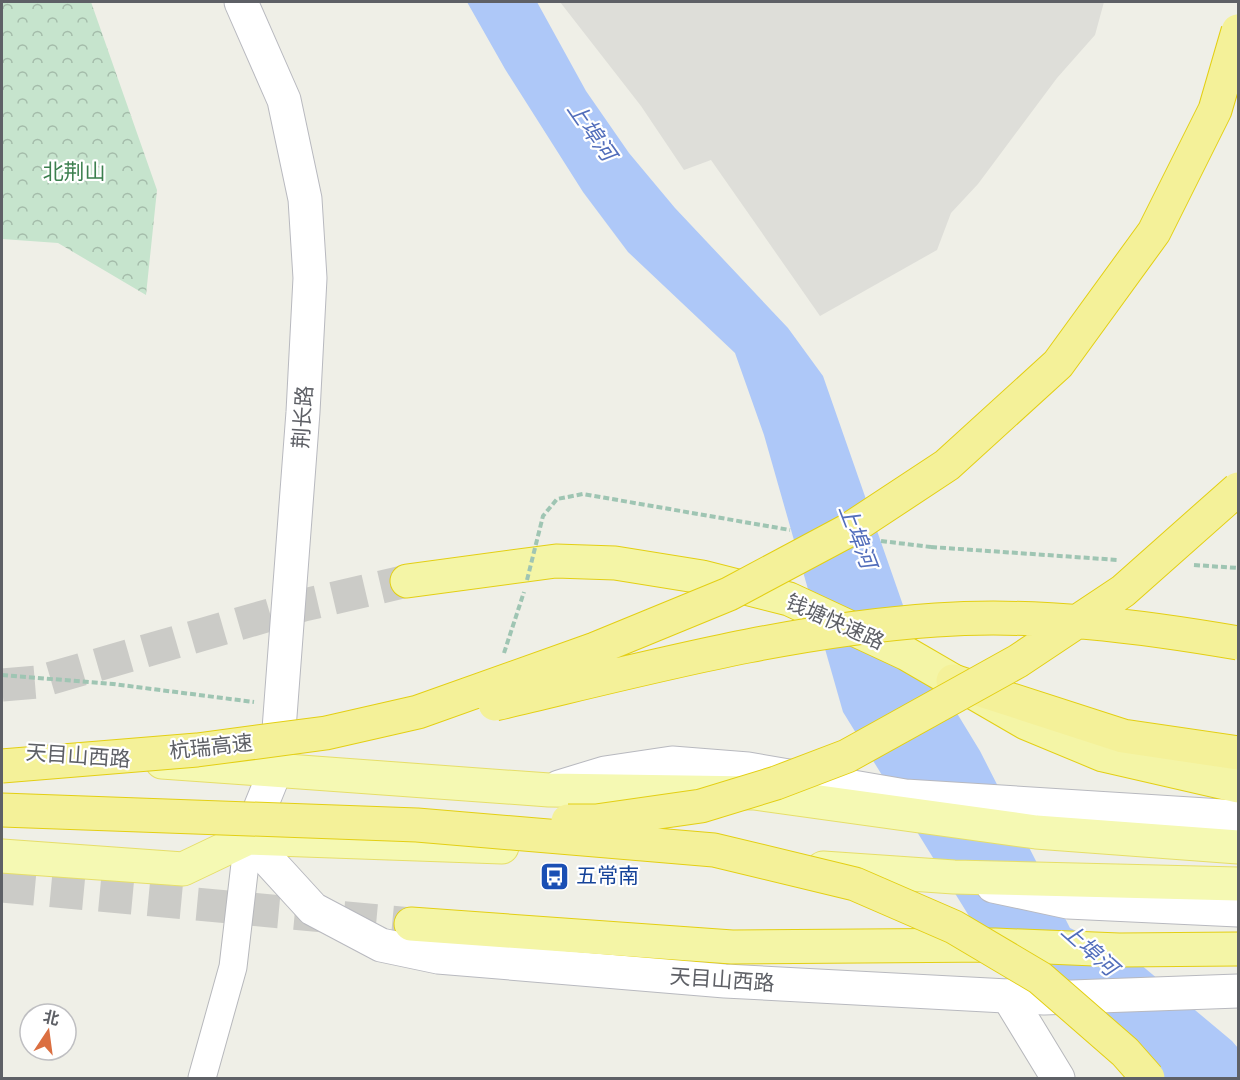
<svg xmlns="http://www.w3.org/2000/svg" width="1240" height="1080" font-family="Commissioner,'Noto Sans SC',sans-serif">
<defs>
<pattern id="forest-crowns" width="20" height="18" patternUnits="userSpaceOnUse" patternTransform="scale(1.5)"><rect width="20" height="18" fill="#c6e4cd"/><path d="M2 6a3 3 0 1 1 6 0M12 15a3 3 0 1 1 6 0" fill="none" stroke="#a4bcaa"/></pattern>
</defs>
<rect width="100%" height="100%" fill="#efefe7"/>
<!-- industrial -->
<path fill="#deded9" d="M560 2H1104L1095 35 1057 78 978 184 951 213 937 250 820 316 711 160 684 170 641 106Z"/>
<!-- forest -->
<path fill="url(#forest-crowns)" d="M2 2H91L157 190 146 295 58 243 2 239Z"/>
<!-- water -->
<path fill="#aec8f8" d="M467 2H537L586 91 629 153 675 208 788 328 823 376 919 651 980 751 1070 928 1134 959 1232 1041 1238 1048V1078H1139L1072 1009 969 916 843 712 764 435 735 353 628 252 583 192 505 69Z"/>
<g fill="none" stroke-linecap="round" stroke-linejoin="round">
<!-- trunk-tunnel -->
<path stroke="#cbcbc7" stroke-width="33" stroke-dasharray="33 16" stroke-linecap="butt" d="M2 685 38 682 304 605 407 581
M2 886 411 924"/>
<defs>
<path id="minor" d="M202 1078 233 967 248 838"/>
<path id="tertiary" d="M1008 996 1058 1078"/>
<path id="secondary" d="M241 2 284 100 305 199 310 278 303 412 276 769 248 838 313 909 381 945 438 957 725 981 1044 998 1238 991
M559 787 605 773 672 763 748 769 905 796 1238 817
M993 886 1068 902 1238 910"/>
<path id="primary" d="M162 762 549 790 754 793 1036 832 1238 847
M2 856 183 869 248 838 502 847
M823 868 954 877 1238 884"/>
<path id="trunk" d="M407 581 556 561 615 563 702 577 789 599 907 654 1026 723 1103 755 1238 786
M411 924 732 947 995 945 1119 950 1238 949"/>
<path id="motorway" d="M953 681 1123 736 1238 753"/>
</defs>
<!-- minor casing -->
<use href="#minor" stroke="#b7b8bc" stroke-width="29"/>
<!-- tertiary casing -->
<use href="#tertiary" stroke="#b7b8bc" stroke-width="35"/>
<!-- secondary casing -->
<use href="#secondary" stroke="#b8b9bf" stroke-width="35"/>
<!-- primary casing -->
<use href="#primary" stroke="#e6de69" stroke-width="35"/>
<!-- trunk casing -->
<use href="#trunk" stroke="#e3cf13" stroke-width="35"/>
<!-- motorway casing -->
<use href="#motorway" stroke="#e3cf13" stroke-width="35"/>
<!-- path -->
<path stroke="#9fc5b3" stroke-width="4" stroke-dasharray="6 3" stroke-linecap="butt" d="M931 547 1118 560
M1194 565 1238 568
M504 653 524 592
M2 675 113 684 254 702"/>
<!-- minor -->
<use href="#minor" stroke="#fff" stroke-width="27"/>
<!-- tertiary -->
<use href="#tertiary" stroke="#fff" stroke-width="33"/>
<!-- secondary -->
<use href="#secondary" stroke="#fff" stroke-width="33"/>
<!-- primary -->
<use href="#primary" stroke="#f5f9b3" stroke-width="33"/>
<!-- trunk -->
<use href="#trunk" stroke="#f4f5a6" stroke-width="33"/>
<!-- motorway -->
<use href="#motorway" stroke="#f4f199" stroke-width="33"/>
<defs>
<path id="motorway-bridge" d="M495 704C640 670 786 630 936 620 1037 613 1139 626 1238 643
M2 766 197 750 326 733 418 712 595 649 729 594 847 531 947 465 1058 364 1154 232 1215 110 1238 31
M2 810 417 825 714 850 855 884 954 927 1040 978 1125 1052 1148 1078
M568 821H596L701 806 776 783 847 756 1018 661 1123 591 1238 489"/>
</defs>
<!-- motorway-bridge casing -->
<use href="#motorway-bridge" stroke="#e3cf13" stroke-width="35" stroke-linecap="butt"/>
<!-- path-bridge -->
<path stroke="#9fc5b3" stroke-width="4" stroke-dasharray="6 3" stroke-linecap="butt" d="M881 541 931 547
M527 580 543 516 557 499 583 494 790 530"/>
<!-- motorway-bridge -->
<use href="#motorway-bridge" stroke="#f4f199" stroke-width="33"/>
</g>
<!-- icons -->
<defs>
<symbol id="bus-square" viewBox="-11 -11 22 22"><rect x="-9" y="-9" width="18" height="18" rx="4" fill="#1a4fb4" stroke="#fff"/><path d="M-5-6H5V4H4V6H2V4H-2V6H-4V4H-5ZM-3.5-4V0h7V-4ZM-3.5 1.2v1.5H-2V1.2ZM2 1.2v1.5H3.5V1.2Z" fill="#fff"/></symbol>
</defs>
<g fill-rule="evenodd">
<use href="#bus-square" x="538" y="860" width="33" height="33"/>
</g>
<g text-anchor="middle" stroke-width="4.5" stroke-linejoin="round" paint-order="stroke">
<!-- park labels -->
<g font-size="21" fill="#3c7f4e" stroke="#fff">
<text x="74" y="179">北荆山</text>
</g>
<!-- street labels -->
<g font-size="21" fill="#5e6066" stroke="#fff">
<text transform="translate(303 417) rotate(-86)" y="7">荆长路</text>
<text transform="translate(835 622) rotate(24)" y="7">钱塘快速路</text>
<text transform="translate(211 747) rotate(-6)" y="7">杭瑞高速</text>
<text transform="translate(78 756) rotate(4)" y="7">天目山西路</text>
<text transform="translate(722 980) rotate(4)" y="7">天目山西路</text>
</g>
<!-- transit labels -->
<g font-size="21" fill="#164399" stroke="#fff" text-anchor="start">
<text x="576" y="883">五常南</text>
</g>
<!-- water labels -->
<g font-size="22" font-style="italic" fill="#526ebb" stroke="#fff">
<text transform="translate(592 131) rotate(55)" y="8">上埠河</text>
<text transform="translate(858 536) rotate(69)" y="8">上埠河</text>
<text transform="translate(1090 949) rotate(42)" y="8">上埠河</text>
</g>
</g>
<!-- border -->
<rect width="1240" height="1080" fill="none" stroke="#5e6066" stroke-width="6"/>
<!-- north arrow -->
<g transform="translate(48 1032) rotate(13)"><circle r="28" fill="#ffffff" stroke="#bfbfc2" stroke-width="1.5"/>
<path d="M0-4.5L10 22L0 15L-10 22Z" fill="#db6f41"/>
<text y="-9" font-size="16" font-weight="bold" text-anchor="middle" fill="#5e6066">北</text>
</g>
</svg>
